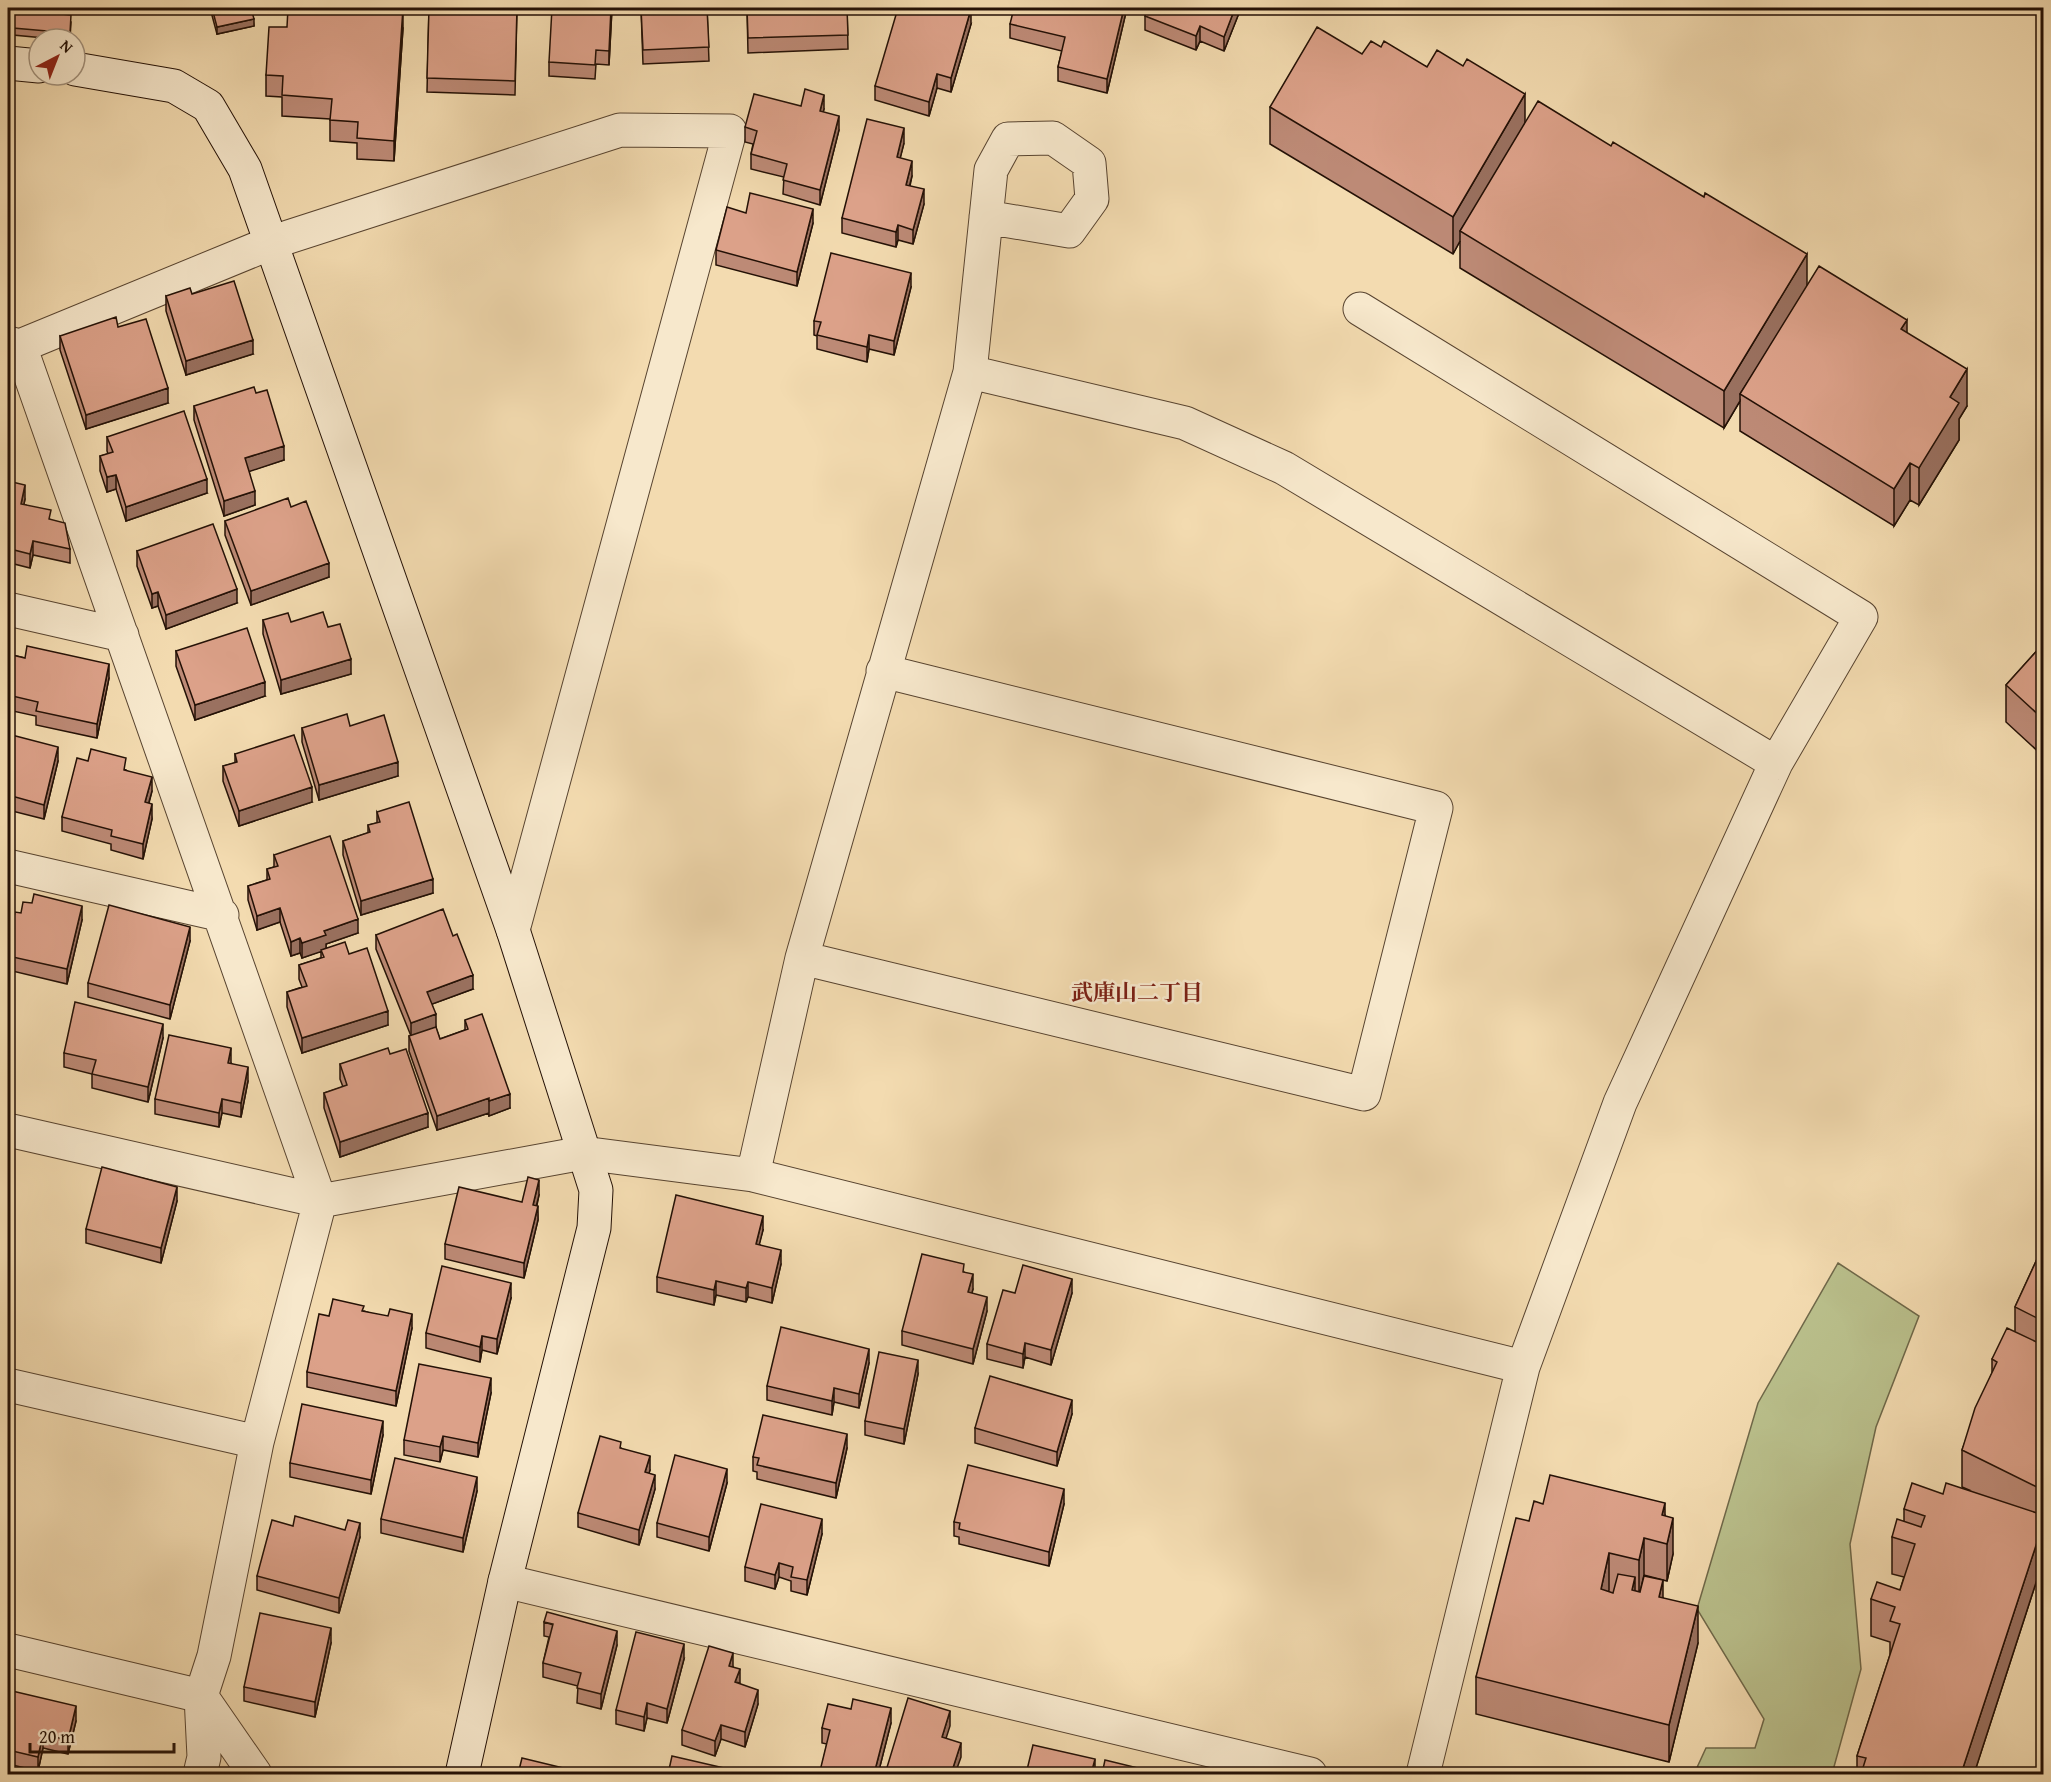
<svg xmlns="http://www.w3.org/2000/svg" width="2051" height="1782" font-family="'Gentium Book Plus','Noto Serif JP',serif">
<rect width="100%" height="100%" fill="#f3dbb0"/>
<filter id="stains"><feTurbulence type="fractalNoise" baseFrequency=".00333" numOctaves="4"/><feColorMatrix values="0 0 0 0 .2 0 0 0 0 .09 0 0 0 0 .02 0 0 0 .5 -.17"/></filter>
<radialGradient id="worn" r=".72"><stop offset=".6" stop-color="#630" stop-opacity="0"/><stop offset="1" stop-color="#630" stop-opacity=".3"/></radialGradient>
<!-- green -->
<path fill="#bac08c" stroke="#6f6849" stroke-width="1.5" d="M1838 1263 1919 1316 1876 1427 1850 1544 1861 1669 1832 1774H1694L1706 1748H1755L1764 1719 1697 1609 1758 1403Z"/>
<g fill="none" stroke-linecap="round" stroke-linejoin="round">
<defs>
<path id="street" d="M1360 309 1861 617 1776 763 1620 1103 1523 1367 1423 1774
M8 343 20 346 273 242 620 130 730 131 513 930
M20 346 320 1201 257 1442 214 1656 201 1696 204 1757 200 1774
M970 372 1185 423 1284 468 1776 763
M8 609 122 635
M8 866 222 915
M802 958 1364 1094 1436 808 883 671
M8 1130 320 1201 583 1153 753 1175 1523 1367
M753 1175 802 958 970 372 991 170 1008 139 1053 138 1089 163 1092 199 1069 231 986 217
M8 1385 257 1442
M505 1581 1310 1774
M8 1650 201 1696 255 1774"/>
<path id="secondary" d="M8 63 39 66
M75 69 174 86 208 106 245 169 513 930 596 1190 594 1228 505 1581 462 1774"/>
</defs>
<!-- street casing -->
<use href="#street" stroke="#584430" stroke-width="35"/>
<!-- secondary casing -->
<use href="#secondary" stroke="#241106" stroke-width="35"/>
<!-- street -->
<use href="#street" stroke="#f7e8cc" stroke-width="33"/>
<!-- secondary -->
<use href="#secondary" stroke="#f7e8cc" stroke-width="33"/>
</g>
<!-- wall -->
<path fill="#bd8a76" stroke="#241106" stroke-width="1.5" d="M210 8H251L254 26 217 34Z
M429 8H517L515 95 427 92Z
M612 8 609 65 596 64 595 79 549 76V62Z
M641 8H707L709 61 643 64Z
M747 8H847L848 49 748 53Z
M1127 8 1107 93 1058 81V67L1062 51 1010 38V24Z
M1241 8 1224 51 1200 41 1196 50 1145 30V16Z
M71 22 70 39H55L13 35V28Z
M971 24 951 92 937 88 929 116 875 100V86Z
M287 27 403 28 394 161 357 159V143L330 141V119L282 116V97L266 96V75Z
M1381 47 1427 67 1807 286 1907 333 1967 406 1959 419V440L1919 505 1910 500 1894 526 1740 431V401L1724 428 1460 268V241L1453 254 1270 144V107L1362 54Z
M801 106 824 109 823 112 839 130 820 205 783 194 784 177 751 169V154L753 144 745 142V127Z
M904 143 900 158 912 176 910 186 924 204 913 244 898 240 896 247 842 233V218Z
M746 213 813 223 797 286 716 265V250Z
M911 287 894 355 869 349 867 362 817 349V336L814 335V321Z
M166 296 253 354 186 375 166 311Z
M60 336 168 403 86 429 60 350Z
M256 393 284 460 249 471 255 505 224 516 194 420V406Z
M107 437 207 493 126 521 116 489 107 492 100 471V456L108 454 107 451Z
M8 481 25 499 24 504 51 520 70 549V563L33 555 30 568 14 564 10 582 8 581Z
M291 507 329 577 251 605 225 535V521Z
M137 551 237 603 166 629 158 606 152 608 137 566Z
M263 620 291 622 328 627 351 674 281 694 263 634Z
M2043 644V756L2006 722V685Z
M176 651 265 696 195 720 176 666Z
M8 654 109 678 97 738 36 725V716L8 710Z
M350 726 398 776 319 800 302 742V728Z
M8 734 58 761 44 819 8 810Z
M235 754 312 802 239 826 223 781V766L235 763Z
M88 761 126 770 152 791 149 803 152 819 143 859 111 850V844L62 831V817Z
M377 812 433 893 361 915 343 855V841L368 833V825L377 823Z
M274 855 358 933 326 944V948L349 954 388 1025 302 1053 287 1007V992L302 987 299 979V965L321 958V951L302 958 300 953 291 956 280 922 257 930 248 900V886L267 880V869L274 867Z
M82 920 67 984 8 970V945Z
M376 935 473 989 432 1004 436 1028 440 1039 465 1030V1020L510 1108 489 1116V1113L437 1130 409 1051V1036H411L376 949Z
M190 941 170 1019 88 997V983Z
M163 1038 148 1102 92 1088V1074L64 1067V1053Z
M390 1054 428 1127 340 1157 324 1108V1093L343 1087 340 1079V1064Z
M231 1063 248 1081 241 1117 222 1113 219 1127 155 1114V1099Z
M539 1195 537 1205 538 1220 524 1278 445 1259V1244L522 1202Z
M177 1201 161 1263 86 1243V1229Z
M763 1230 759 1244 781 1264 772 1303 748 1297 746 1302 716 1295 714 1305 657 1292V1277Z
M2043 1246V1561L1974 1774H1857V1756L1890 1655V1642L1871 1636V1599L1900 1590 1904 1577 1892 1574V1537L1904 1521V1509L1943 1494 1969 1490 1962 1487V1450L1992 1373V1359L2015 1331V1307Z
M964 1272 973 1289 972 1293 987 1311 973 1364 902 1345V1331Z
M1015 1293H1072L1051 1365 1025 1357 1023 1368 987 1359V1344Z
M511 1298 497 1354 482 1350 480 1362 426 1348V1333Z
M364 1311 412 1328 396 1406 307 1387V1372L329 1316Z
M869 1363 859 1408 834 1402 832 1415 767 1400V1386Z
M918 1374 904 1444 865 1435V1421Z
M491 1393 478 1457 443 1450 440 1462 404 1455V1440Z
M1072 1414 1057 1466 975 1443V1428Z
M383 1435 371 1494 290 1477V1463Z
M621 1448 650 1470 649 1473 655 1489 639 1545 578 1527V1513Z
M847 1448 836 1498 757 1479V1472L753 1471V1457Z
M727 1483 709 1551 657 1537V1523Z
M477 1491 463 1552 381 1533V1519Z
M1064 1504 1049 1566 959 1544V1537L954 1536V1522Z
M1543 1504 1665 1515 1673 1554 1667 1581 1644 1575 1663 1598 1698 1643 1669 1762 1476 1714V1677L1529 1521Z
M293 1526 360 1537 339 1613 257 1590V1576Z
M822 1534 807 1595 791 1591V1581L779 1577 775 1589 745 1581V1567Z
M544 1622 617 1645 601 1709 577 1703 578 1686 543 1677V1663L549 1637 544 1636Z
M331 1643 315 1717 244 1701V1687Z
M684 1659 667 1723 647 1718 644 1731 616 1724V1710Z
M733 1667 740 1684 758 1704 745 1747 721 1739 715 1756 682 1745V1730Z
M8 1690 76 1721 68 1754 43 1748 38 1771 8 1764Z
M891 1723 878 1774H820L827 1744 822 1743V1728Z"/>
<!-- shaded-wall -->
<path fill="#9a7160" stroke="#241106" stroke-width="1.5" d="M403 8V28L394 161V141Z
M611 8H612L609 65V51Z
M1124 8H1127L1107 93V79Z
M1235 8H1241L1224 51V37Z
M971 9V24L951 92V78Z
M254 19V26L217 34V27Z
M1200 26V41L1196 50V36Z
M937 74V88L929 116V102Z
M1525 94V131L1460 231V241L1453 254V217Z
M824 95V109L820 126V111Z
M839 116V130L820 205V190Z
M11 119V133L8 152V138Z
M904 128V143L897 171V157Z
M912 161V176L906 199V185Z
M9 163V177L8 183V168Z
M924 189V204L913 244V230Z
M813 209V223L797 286V272Z
M898 225V240L896 247V232Z
M1807 254V291L1740 394V401L1724 428V391Z
M911 273V287L894 355V341Z
M1907 320V357L1901 329Z
M869 335V349L867 362V347Z
M253 340V354L186 375V361Z
M1967 369V406L1959 419V440L1919 505V468L1950 397Z
M11 380V395L8 410V395Z
M168 388V403L86 429V415Z
M284 446V460L245 473V458Z
M1910 463V500L1894 526V489Z
M116 475V489L107 492V477Z
M207 479V493L126 521V507Z
M25 485V499L21 518V504Z
M255 491V505L224 516V501Z
M33 541V555L30 568V554Z
M14 550V564L10 582V568Z
M329 563V577L251 605V591Z
M237 589V603L166 629V615Z
M158 592V606L152 608V594Z
M351 659V674L281 694V680Z
M109 664V678L97 738V724Z
M265 682V696L195 720V705Z
M58 747V761L44 819V805Z
M398 762V776L319 800V785Z
M152 777V791L145 816V802Z
M312 787V802L239 826V811Z
M152 804V819L143 859V844Z
M433 879V893L361 915V901Z
M82 906V920L67 984V969Z
M280 908V922L257 930V916Z
M358 919V933L326 944V950L302 958V943L324 931Z
M190 927V941L170 1019V1005Z
M300 938V953L291 956V942Z
M473 975V989L427 1006V992Z
M388 1011V1025L302 1053V1038Z
M436 1014V1028L411 1038V1023Z
M163 1024V1038L148 1102V1087Z
M231 1048V1063L228 1077V1063Z
M248 1067V1081L241 1117V1103Z
M510 1094V1108L489 1116V1101Z
M489 1098V1113L437 1130V1116Z
M222 1099V1113L219 1127V1113Z
M428 1113V1127L340 1157V1142Z
M539 1180V1195L533 1219V1205Z
M177 1187V1201L161 1263V1248Z
M538 1206V1220L524 1278V1263Z
M763 1216V1230L756 1258V1244Z
M781 1250V1264L772 1303V1288Z
M973 1274V1289L968 1306V1292Z
M1072 1279V1293L1051 1365V1350Z
M716 1281V1295L714 1305V1290Z
M748 1282V1297L746 1302V1288Z
M511 1283V1298L497 1354V1339Z
M987 1297V1311L973 1364V1349Z
M412 1314V1328L396 1406V1391Z
M482 1336V1350L480 1362V1347Z
M1025 1343V1357L1023 1368V1354Z
M869 1349V1363L859 1408V1394Z
M918 1360V1374L904 1444V1429Z
M491 1378V1393L478 1457V1443Z
M834 1388V1402L832 1415V1401Z
M1072 1400V1414L1057 1466V1452Z
M383 1421V1435L371 1494V1480Z
M847 1434V1448L836 1498V1483Z
M443 1436V1450L440 1462V1447Z
M650 1456V1470L645 1487V1472Z
M727 1469V1483L709 1551V1537Z
M655 1475V1489L639 1545V1530Z
M477 1477V1491L463 1552V1538Z
M1064 1489V1504L1049 1566V1552Z
M1665 1503V1540L1662 1515Z
M1673 1518V1554L1667 1581V1544Z
M822 1519V1534L807 1595V1580Z
M360 1523V1537L339 1613V1598Z
M2043 1524V1561L1974 1774H1961Z
M1644 1538V1575L1639 1597V1560Z
M1609 1553V1590L1601 1626V1589Z
M779 1563V1577L775 1589V1575Z
M1635 1577V1614L1632 1590Z
M1663 1580V1617L1659 1597Z
M1698 1606V1643L1669 1762V1725Z
M331 1628V1643L315 1717V1702Z
M617 1631V1645L601 1709V1694Z
M684 1644V1659L667 1723V1709Z
M733 1653V1668L729 1666Z
M740 1669V1683L735 1682Z
M758 1690V1704L745 1747V1732Z
M647 1703V1718L644 1731V1717Z
M76 1706V1721L68 1754V1740Z
M891 1708V1723L878 1774H874Z
M950 1711V1726L942 1751V1737Z
M721 1725V1739L715 1756V1741Z
M43 1734V1748L38 1771V1757Z
M961 1743V1757L955 1774H951Z
M1095 1759V1774H1091Z"/>
<!-- building -->
<path fill="#dca189" stroke="#241106" stroke-width="1.5" d="M212 8H251L254 19 217 27Z
M288 8H403L394 141 357 138 358 122 330 120 332 99 282 95 283 76 266 75 269 27H287Z
M429 8H517L515 81 427 78Z
M552 8H611L609 51 596 50 595 65 549 62Z
M641 8H707L709 47 643 50Z
M747 8H847L848 35 748 38Z
M898 8H965L971 9 951 78 937 74 929 102 875 86Z
M1014 8H1124L1107 79 1058 67 1065 37 1010 24Z
M1148 8H1235L1224 37 1200 26 1196 36 1145 16Z
M15 9 71 15 70 33 13 28Z
M1317 27 1362 54 1371 41 1381 47 1384 41 1427 67 1437 50 1463 66 1467 59 1525 94 1453 217 1270 107Z
M805 89 824 95 820 111 839 116 820 190 783 180 787 164 751 154 757 131 745 127 754 94 801 106Z
M1538 101 1611 146 1613 142 1704 197 1705 193 1807 254 1724 391 1460 231Z
M8 118 11 119 8 138Z
M867 119 904 128 897 157 912 161 906 185 924 189 913 230 898 225 896 232 842 218Z
M750 193 813 209 797 272 716 250 727 207 746 213Z
M831 253 911 273 894 341 869 335 867 347 817 335 821 322 814 321Z
M1819 266 1907 320 1901 329 1967 369 1950 397 1959 403 1919 468 1910 463 1894 489 1740 394Z
M234 281 253 340 186 361 166 296 190 288 192 294Z
M116 317 118 327 146 319 168 388 86 415 60 336Z
M8 379 11 380 8 395Z
M254 387 256 393 267 390 284 446 245 458 255 491 224 501 194 406Z
M184 411 207 479 126 507 116 475 107 477 100 456 113 452 107 437Z
M8 481 25 485 21 504 51 510 49 519 65 523 70 549 33 541 30 554 14 550 10 568 8 567Z
M288 498 291 507 306 501 329 563 251 591 225 521Z
M213 524 237 589 166 615 158 592 152 594 137 551Z
M323 612 328 627 340 624 351 659 281 680 263 620 288 613 291 622Z
M247 628 265 682 195 705 176 651Z
M2043 644V719L2006 685Z
M27 646 109 664 97 724 36 711 38 702 8 695V654L25 658Z
M347 714 350 726 384 715 398 762 319 785 302 728Z
M8 734 58 747 44 805 8 795Z
M294 735 312 787 239 811 223 766 237 762 235 754Z
M91 749 126 758 124 770 152 777 145 802 152 804 143 844 111 836 112 830 62 817 77 758 88 761Z
M409 802 433 879 361 901 343 841 370 832 368 825 380 822 377 812Z
M330 836 358 919 324 931 326 935 302 943 300 938 291 942 280 908 257 916 248 886 270 879 267 869 278 866 274 855Z
M34 894 82 906 67 969 8 956V945L15 912 21 913 23 902 32 903Z
M109 905 190 927 170 1005 88 983Z
M443 909 453 936 457 934 473 975 427 992 436 1014 411 1023 376 935Z
M345 942 349 954 367 948 388 1011 302 1038 287 992 307 986 299 965 324 957 321 950Z
M75 1002 163 1024 148 1087 92 1074 96 1060 64 1053Z
M482 1014 510 1094 489 1101V1098L437 1116 409 1036 436 1027 440 1039 468 1029 465 1020Z
M169 1035 231 1048 228 1063 248 1067 241 1103 222 1099 219 1113 155 1099Z
M388 1048 390 1054 406 1049 428 1113 340 1142 324 1093 347 1085 340 1064Z
M102 1167 177 1187 161 1248 86 1229Z
M528 1177 539 1180 533 1205 538 1206 524 1263 445 1244 459 1187 522 1202Z
M676 1195 763 1216 756 1244 781 1250 772 1288 748 1282 746 1288 716 1281 714 1290 657 1277Z
M2043 1246V1321L2015 1307Z
M922 1254 964 1264 963 1272 973 1274 968 1292 987 1297 973 1349 902 1331Z
M1023 1265 1072 1279 1051 1350 1025 1343 1023 1354 987 1344 1003 1290 1015 1293Z
M442 1266 511 1283 497 1339 482 1336 480 1347 426 1333Z
M333 1299 364 1306 362 1311 388 1316 390 1309 412 1314 396 1391 307 1372 319 1314 329 1316Z
M781 1327 869 1349 859 1394 834 1388 832 1401 767 1386Z
M2007 1328 2043 1345V1490L1962 1450 1975 1408 1997 1362 1992 1359Z
M879 1352 918 1360 904 1429 865 1421Z
M419 1364 491 1378 478 1443 443 1436 440 1447 404 1440Z
M990 1376 1072 1400 1057 1452 975 1428Z
M302 1404 383 1421 371 1480 290 1463Z
M763 1415 847 1434 836 1483 757 1465 759 1458 753 1457Z
M600 1436 621 1442 620 1448 650 1456 645 1472 655 1475 639 1530 578 1513Z
M675 1455 727 1469 709 1537 657 1523Z
M395 1458 477 1477 463 1538 381 1519Z
M968 1465 1064 1489 1049 1552 959 1529 960 1523 954 1522Z
M1550 1475 1665 1503 1662 1515 1673 1518 1667 1544 1644 1538 1639 1560 1609 1553 1601 1589 1613 1593 1618 1574 1635 1577 1632 1590 1640 1592 1644 1576 1663 1580 1659 1597 1698 1606 1669 1725 1476 1677 1516 1518 1529 1521 1534 1501 1543 1504Z
M1912 1483 1943 1494 1946 1483 2043 1515V1524L1961 1774H1861L1866 1758 1857 1756 1900 1624 1890 1621 1895 1607 1871 1599 1877 1582 1900 1590 1915 1544 1892 1537 1897 1519 1921 1527 1925 1516 1904 1509Z
M761 1504 822 1519 807 1580 791 1577 793 1567 779 1563 775 1575 745 1567Z
M295 1516 345 1530 348 1520 360 1523 339 1598 257 1576 272 1520 293 1526Z
M547 1612 617 1631 601 1694 577 1688 581 1673 543 1663 553 1624 544 1622Z
M260 1613 331 1628 315 1702 244 1687Z
M636 1632 684 1644 667 1709 647 1703 644 1717 616 1710Z
M709 1646 733 1653 729 1666 740 1669 735 1682 758 1690 745 1732 721 1725 715 1741 682 1730Z
M8 1690 76 1706 68 1740 43 1734 38 1757 8 1750Z
M908 1698 950 1711 942 1737 961 1743 951 1774H885Z
M853 1699 891 1708 874 1774H834L820 1771 830 1730 822 1728 828 1704 851 1709Z
M1033 1745 1095 1759 1091 1774H1026Z
M672 1756 750 1774H668Z
M522 1758 588 1774H518Z
M1105 1760 1142 1769 1140 1774H1102Z"/>
<g text-anchor="middle" stroke-width="5" stroke-linejoin="round" paint-order="stroke">
<!-- neighbourhood labels -->
<g font-size="22" font-weight="bold" fill="#7a1f14" stroke="#f7e8cc">
<text x="1137" y="1000">武庫山二丁目</text>
</g>
</g>
<!-- margin -->
<rect width="2051" height="1782" fill="none" stroke="#f3dbb0" stroke-width="30"/>
<rect x="9" y="9" width="2033" height="1764" fill="none" stroke="#241106" stroke-width="3"/>
<rect x="15" y="15" width="2021" height="1752" fill="none" stroke="#241106" stroke-width="1.5"/>
<!-- north arrow -->
<g transform="translate(57 57) rotate(42)"><circle r="28" fill="#f7e8cc" stroke="#a3927d" stroke-width="1.5"/>
<path d="M0-4.5L10 22L0 15L-10 22Z" fill="#8f2418"/>
<text y="-9" font-size="16" font-weight="bold" text-anchor="middle" fill="#241106">N</text>
</g>
<!-- scale -->
<path d="M30 1743v9h144v-9" fill="none" stroke="#241106" stroke-width="3"/>
<text x="39" y="1743" font-size="18" fill="#241106" stroke="#f7e8cc" stroke-width="4.5" paint-order="stroke">20 m</text>
<rect width="100%" height="100%" filter="url(#stains)"/>
<rect width="100%" height="100%" fill="url(#worn)"/>
</svg>
